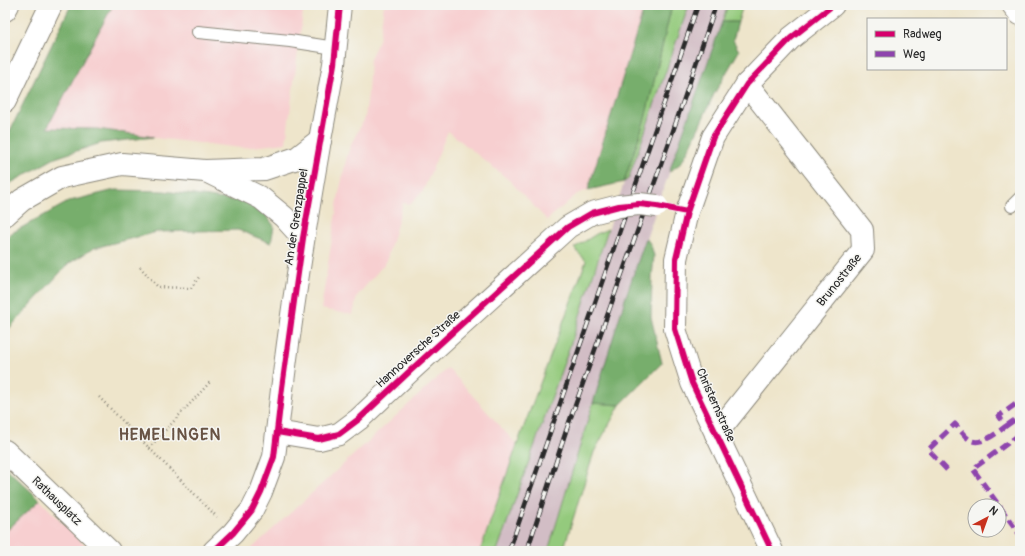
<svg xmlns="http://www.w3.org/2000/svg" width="1025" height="556" font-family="Pangolin,sans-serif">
<rect width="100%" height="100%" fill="#f6f6f2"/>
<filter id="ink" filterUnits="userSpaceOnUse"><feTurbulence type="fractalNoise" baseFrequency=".025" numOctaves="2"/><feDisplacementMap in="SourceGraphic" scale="8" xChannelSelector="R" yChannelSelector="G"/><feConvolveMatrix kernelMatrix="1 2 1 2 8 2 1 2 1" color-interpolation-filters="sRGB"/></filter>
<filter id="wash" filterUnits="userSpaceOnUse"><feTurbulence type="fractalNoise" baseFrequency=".012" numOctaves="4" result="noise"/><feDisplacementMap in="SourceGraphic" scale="16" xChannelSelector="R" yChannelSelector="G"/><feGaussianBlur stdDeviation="0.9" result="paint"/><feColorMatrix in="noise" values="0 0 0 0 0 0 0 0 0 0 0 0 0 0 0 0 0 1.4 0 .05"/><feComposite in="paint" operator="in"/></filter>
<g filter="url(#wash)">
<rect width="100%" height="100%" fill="#eee5cb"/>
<!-- built -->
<path fill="#f7cfd0" d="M113 5H304L286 143 242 148 138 136 97 129 46 128Z
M384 5H645L588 190 577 194 547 220 510 181 448 131 423 191 411 204 403 203 386 262 357 296 353 315 321 309 339 193 347 156 351 144 365 118 368 93 370 58 379 40Z
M448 368 517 445 480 551H249Z
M40 500 90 551H5V532Z"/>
<!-- industrial -->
<path fill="#d2bdc5" d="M672 5H728L626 296 548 551H497L571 343 645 119Z"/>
<!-- green -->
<path fill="#94ca7d" stroke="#607a54" d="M672 5H689L629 177 627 180 624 182 645 119Z
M728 5H743L738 22H722Z
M608 229 571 343 497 551H480L517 445 586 261 574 248 598 233Z
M593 403 620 405 594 452 563 551H548Z"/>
<!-- forest -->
<path fill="#77ae6c" stroke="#516c4c" d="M71 5H113L47 128 97 129 154 137 101 143 55 158 9 184 5 188V141Z
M645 5H672L645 119 624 182 588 190Z
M722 22H738L733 40 739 51 714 94 690 147 681 163 669 172Z
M115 190 164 191 246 202 266 215 274 226 271 243 238 230 157 232 94 248 68 264 5 333V240L10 234 70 201Z
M646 238 651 245 654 256 652 277 651 317 662 363 620 405 593 403 626 296Z
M5 467 40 500 5 532Z"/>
</g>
<g filter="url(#ink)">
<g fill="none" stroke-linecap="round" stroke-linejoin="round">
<defs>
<path id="lane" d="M198 32 290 41 335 48
M1012 206 1020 198"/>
<path id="street" d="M1013 5 1020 14
M716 434 863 250 862 230 747 84
M5 451 109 551
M214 551 233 533 252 510 261 492 274 457 277 432"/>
<path id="secondary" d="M320 140C303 237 288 334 277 432L319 439 339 434 359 419 411 370 568 227 592 213 619 206
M772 551 692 383 675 329 676 259 687 212 713 137 747 84 791 38 833 5"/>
<path id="primary" d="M320 140 334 64 340 5"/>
<path id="highway" d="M5 10 8 5
M5 101 51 5
M208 172 261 198 284 217 303 238
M5 215 22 200 62 177 122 164 205 171 264 169 297 158 320 140"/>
</defs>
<!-- lane casing -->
<use href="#lane" stroke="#8c887b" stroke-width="14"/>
<!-- street casing -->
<use href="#street" stroke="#8c887b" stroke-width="24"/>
<!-- secondary casing -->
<use href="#secondary" stroke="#8c887b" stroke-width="24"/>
<!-- primary casing -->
<use href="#primary" stroke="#8c887b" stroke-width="24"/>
<!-- highway casing -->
<use href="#highway" stroke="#8c887b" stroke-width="24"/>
<!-- path -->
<path stroke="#8c887b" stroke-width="2.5" stroke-dasharray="1 3" stroke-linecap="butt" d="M140 267 158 287 191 288 199 277
M99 397 217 517
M149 448 211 381"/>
<!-- lane -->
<use href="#lane" stroke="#fff" stroke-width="12"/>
<!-- street -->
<use href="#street" stroke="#fff" stroke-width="22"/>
<!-- secondary -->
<use href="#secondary" stroke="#fff" stroke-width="22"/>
<!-- primary -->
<use href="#primary" stroke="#fff" stroke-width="22"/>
<!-- highway -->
<use href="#highway" stroke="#fff" stroke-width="22"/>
<defs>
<path id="rail" d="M509 551 698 5
M527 551 566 431 673 131 716 5"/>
</defs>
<!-- rail casing -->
<use href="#rail" stroke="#2b2b2b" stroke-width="4.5"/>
<!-- rail -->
<use href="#rail" stroke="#f6f6f2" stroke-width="3" stroke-dasharray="9" stroke-linecap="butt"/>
<defs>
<path id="secondary-bridge" d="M619 206 639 204 657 206"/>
</defs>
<!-- secondary-bridge casing -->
<use href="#secondary-bridge" stroke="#8c887b" stroke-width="24" stroke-linecap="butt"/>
<!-- secondary-bridge -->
<use href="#secondary-bridge" stroke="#fff" stroke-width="22"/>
<!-- quiet -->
<path stroke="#8e44ad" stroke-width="5" stroke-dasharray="10 5" stroke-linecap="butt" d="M1006 426 1020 416
M1020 434 973 469 1020 535
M947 470 928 450 955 424C960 429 965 438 972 441 983 445 998 432 1006 426L999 416 1020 401"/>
<defs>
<path id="cycleway" d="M277 432 319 439 339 434 359 419 411 370 568 227 592 213 619 206 639 204 657 206 687 212
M214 551 233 533 252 510 261 492 274 457 282 388 294 301 303 238 334 64 340 5
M772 551 692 383 675 329 676 259 687 212 713 137 747 84 791 38 833 5"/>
</defs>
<!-- cycleway casing -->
<use href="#cycleway" stroke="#f6f6f2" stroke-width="8"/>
<!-- cycleway -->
<use href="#cycleway" stroke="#d6006c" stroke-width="6"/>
</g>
</g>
<g text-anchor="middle" stroke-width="3" stroke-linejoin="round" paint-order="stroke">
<!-- street labels -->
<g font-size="12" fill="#2b2b2b" stroke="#f6f6f2">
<text transform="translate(296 217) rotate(-81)" y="4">An der Grenzpappel</text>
<text transform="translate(839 280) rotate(-51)" y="4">Brunostraße</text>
<text transform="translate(418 349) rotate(-42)" y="4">Hannoversche Straße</text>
<text transform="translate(716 405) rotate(66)" y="4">Christernstraße</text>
<text transform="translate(57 501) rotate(44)" y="4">Rathausplatz</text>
</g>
<!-- district labels -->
<g font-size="16" font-weight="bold" letter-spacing="1" fill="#685344" stroke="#f6f6f2">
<text x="170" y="440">HEMELINGEN</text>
</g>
</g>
<!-- margin -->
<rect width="1025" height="556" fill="none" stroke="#f6f6f2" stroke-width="20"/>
<!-- legend -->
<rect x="867" y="18" width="140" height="52" fill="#f6f6f2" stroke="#a5a5a2"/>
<rect x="875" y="31" width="20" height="6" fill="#d6006c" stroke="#a5a5a2"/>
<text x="903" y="38" font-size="12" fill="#2b2b2b">Radweg</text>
<rect x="875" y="51" width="20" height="6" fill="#8e44ad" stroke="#a5a5a2"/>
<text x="903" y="58" font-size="12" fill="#2b2b2b">Weg</text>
<!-- north arrow -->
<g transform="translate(987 518) rotate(41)"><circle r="19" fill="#f6f6f2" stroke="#a5a5a2"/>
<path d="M0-3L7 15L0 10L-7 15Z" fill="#c8321e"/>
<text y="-6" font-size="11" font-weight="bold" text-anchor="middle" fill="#2b2b2b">N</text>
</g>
</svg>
